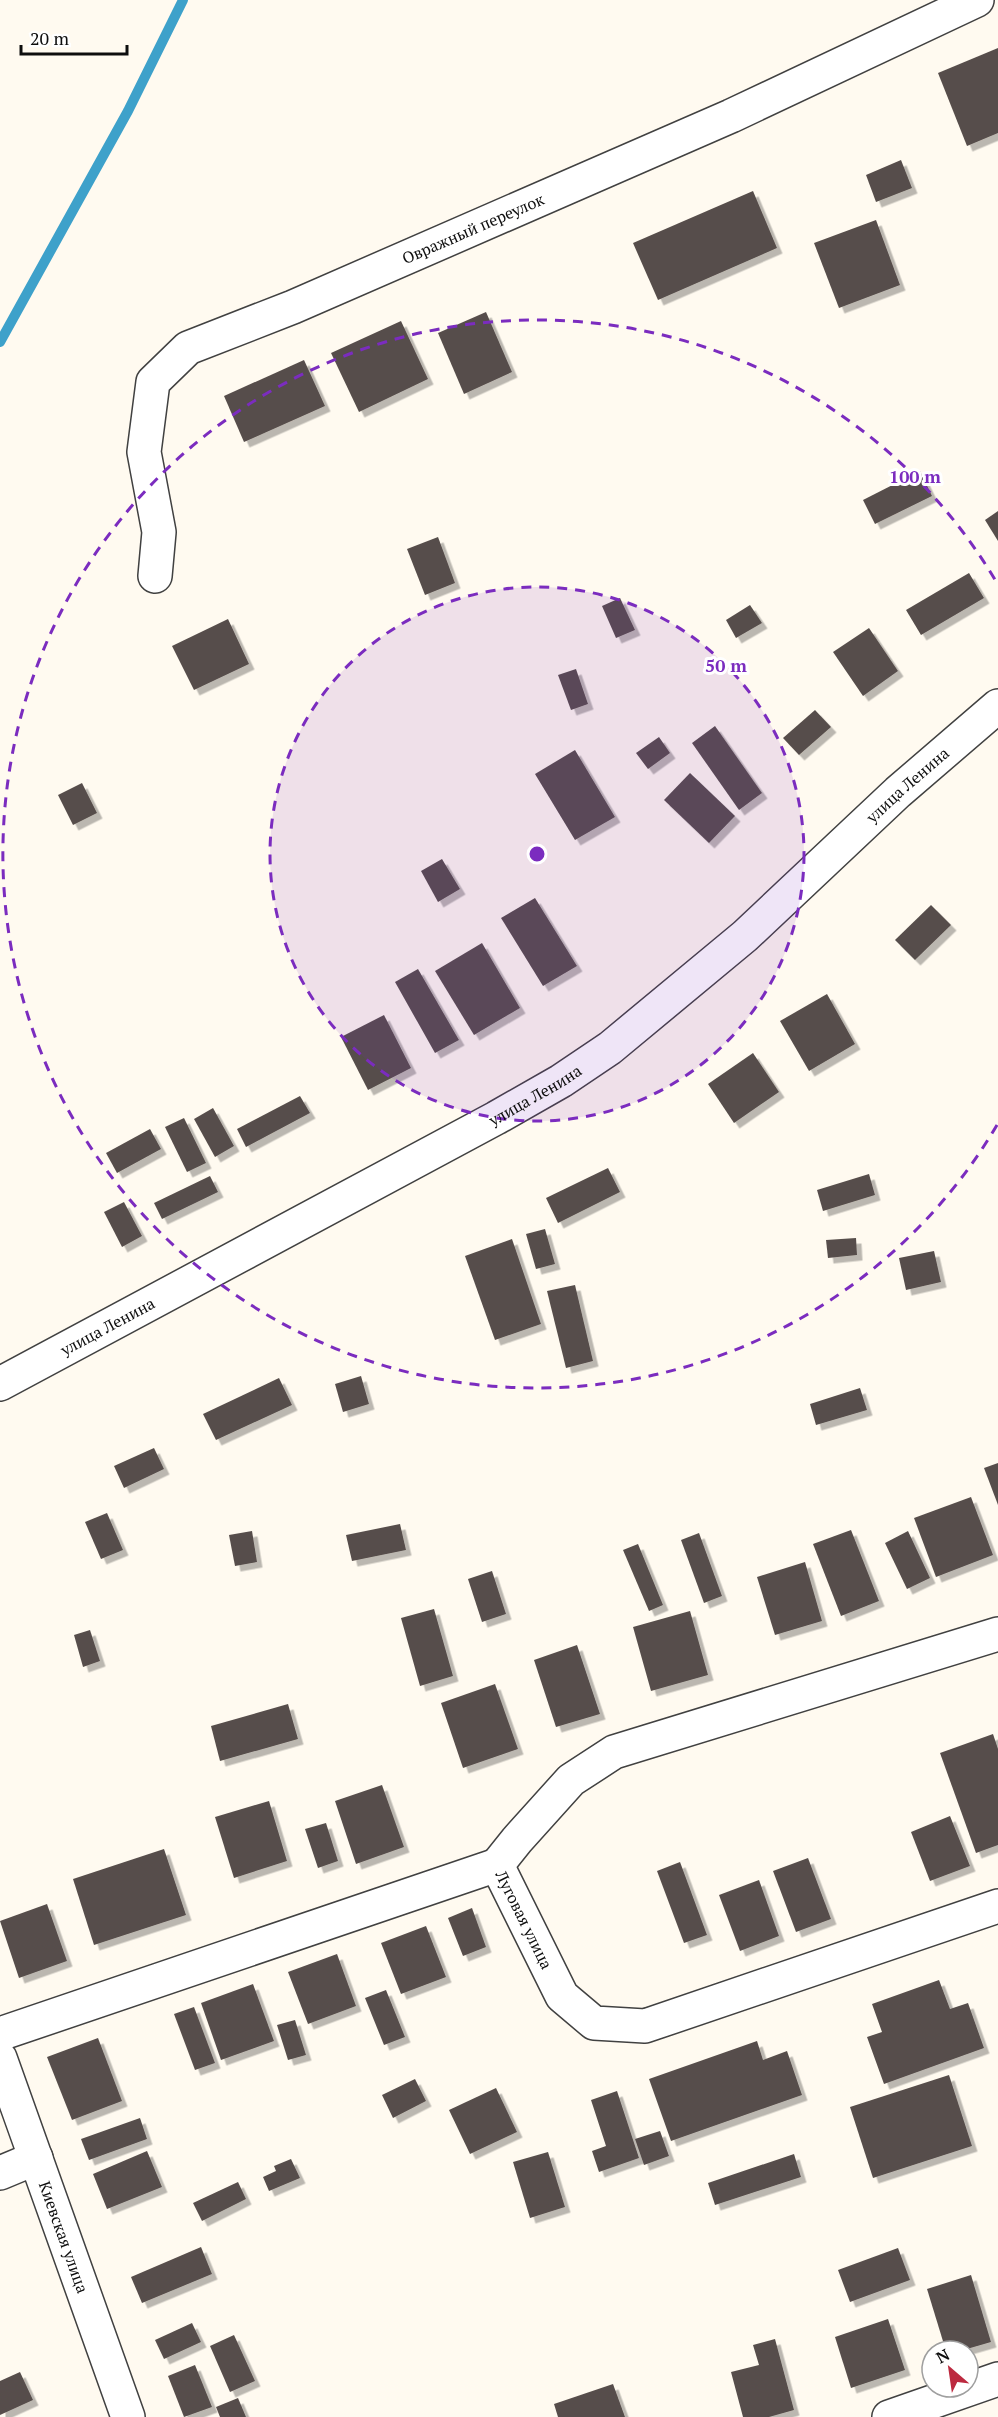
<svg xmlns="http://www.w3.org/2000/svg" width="998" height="2417" font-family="'PT Serif',serif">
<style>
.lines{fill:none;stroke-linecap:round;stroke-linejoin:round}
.stream{stroke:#3ea1ca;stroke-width:10}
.building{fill:#574e4b;filter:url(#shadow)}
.minor-casing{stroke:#414141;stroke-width:36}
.minor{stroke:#fff;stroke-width:33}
.ring{fill:none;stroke:#7b2cbf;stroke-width:3;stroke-dasharray:10 8}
.labels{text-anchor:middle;stroke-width:6;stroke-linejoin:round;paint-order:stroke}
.street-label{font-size:16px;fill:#0e0e0e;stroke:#fff}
.centre{fill:#7b2cbf;stroke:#fff;stroke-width:3}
.ring-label{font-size:18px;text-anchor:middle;font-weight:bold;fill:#7b2cbf;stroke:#fff;stroke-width:6;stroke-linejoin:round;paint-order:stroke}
</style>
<defs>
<filter id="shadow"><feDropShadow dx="5.5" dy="5.5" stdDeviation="0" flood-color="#0004"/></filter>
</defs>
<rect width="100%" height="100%" fill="#fffaf0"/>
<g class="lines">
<path class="stream" d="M0 342 128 111 183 0"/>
</g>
<g class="building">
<path d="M998 48V133L967 146 938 73Z"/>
<path d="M901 160 912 188 876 202 866 175Z"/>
<path d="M753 191 777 248 658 300 633 243Z"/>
<path d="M876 220 900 285 839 308 814 243Z"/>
<path d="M486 312 512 372 464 394 438 333Z"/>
<path d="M401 321 428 379 359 412 331 353Z"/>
<path d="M304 360 325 406 244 442 224 396Z"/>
<path d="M920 471 932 496 875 524 863 500Z"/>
<path d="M998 511V541L985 520Z"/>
<path d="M438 537 455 583 425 595 407 549Z"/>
<path d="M969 573 984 598 921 635 906 610Z"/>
<path d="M620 598 635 630 616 638 602 606Z"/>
<path d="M750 605 762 623 736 638 726 620Z"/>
<path d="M228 619 249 664 194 690 172 646Z"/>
<path d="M869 628 898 671 863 696 833 652Z"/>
<path d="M576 669 588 704 571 710 558 675Z"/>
<path d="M815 710 831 727 799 755 783 738Z"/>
<path d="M715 726 762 793 739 810 692 743Z"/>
<path d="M659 737 670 753 648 769 636 753Z"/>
<path d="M575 750 615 817 575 840 535 774Z"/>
<path d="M690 773 735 816 709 843 664 800Z"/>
<path d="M82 783 97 813 73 825 58 795Z"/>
<path d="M442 859 460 889 438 902 421 871Z"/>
<path d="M535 898 577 966 543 986 501 918Z"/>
<path d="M931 905 951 925 915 960 895 940Z"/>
<path d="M482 943 520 1008 474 1035 435 971Z"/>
<path d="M418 969 459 1040 435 1053 395 982Z"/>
<path d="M827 994 855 1044 809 1071 780 1021Z"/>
<path d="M384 1015 411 1068 368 1090 341 1037Z"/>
<path d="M753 1053 779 1092 734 1123 708 1084Z"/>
<path d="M300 1096 310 1113 246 1147 237 1129Z"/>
<path d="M213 1108 234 1146 215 1157 194 1119Z"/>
<path d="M184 1118 206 1163 187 1172 165 1127Z"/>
<path d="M150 1129 161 1149 117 1173 106 1153Z"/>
<path d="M608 1168 620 1192 558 1223 546 1198Z"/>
<path d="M869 1174 875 1195 823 1211 817 1190Z"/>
<path d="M210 1176 218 1192 162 1219 154 1203Z"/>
<path d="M124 1202 142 1236 122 1247 104 1212Z"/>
<path d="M545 1229 555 1264 536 1269 526 1234Z"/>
<path d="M856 1238 857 1255 828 1258 826 1240Z"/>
<path d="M512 1239 541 1324 495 1340 465 1256Z"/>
<path d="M934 1251 941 1282 906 1290 899 1258Z"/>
<path d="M575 1285 593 1361 566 1368 547 1291Z"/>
<path d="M361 1376 369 1404 343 1412 335 1384Z"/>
<path d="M279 1378 292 1405 216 1440 203 1414Z"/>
<path d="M860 1388 867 1410 816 1425 810 1404Z"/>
<path d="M154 1448 164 1469 124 1488 114 1466Z"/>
<path d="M998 1463V1505L984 1468Z"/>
<path d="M971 1497 993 1555 936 1577 914 1518Z"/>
<path d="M107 1513 123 1550 101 1559 85 1522Z"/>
<path d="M400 1524 406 1550 352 1561 346 1535Z"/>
<path d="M851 1530 879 1601 841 1616 813 1544Z"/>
<path d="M252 1531 257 1562 235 1566 229 1535Z"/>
<path d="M908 1531 930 1578 907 1589 885 1543Z"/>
<path d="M699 1533 722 1596 704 1603 681 1540Z"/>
<path d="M638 1544 663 1605 649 1611 623 1550Z"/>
<path d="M805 1562 822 1621 775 1635 757 1577Z"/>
<path d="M492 1571 506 1614 482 1622 468 1579Z"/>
<path d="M434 1609 453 1676 420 1686 401 1618Z"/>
<path d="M690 1611 708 1675 651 1691 633 1627Z"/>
<path d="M90 1630 100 1661 83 1667 74 1635Z"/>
<path d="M577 1645 600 1714 556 1727 534 1660Z"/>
<path d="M495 1684 518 1749 463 1768 441 1703Z"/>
<path d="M288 1704 298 1739 220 1761 211 1726Z"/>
<path d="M993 1734 998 1749V1845L976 1853 940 1753Z"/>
<path d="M382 1785 404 1847 356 1864 335 1801Z"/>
<path d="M269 1801 287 1861 234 1878 215 1817Z"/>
<path d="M950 1816 970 1866 930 1881 911 1832Z"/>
<path d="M326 1823 338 1861 318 1868 305 1829Z"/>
<path d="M164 1849 186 1915 94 1945 73 1879Z"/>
<path d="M808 1858 831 1919 796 1932 773 1871Z"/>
<path d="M680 1862 707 1935 684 1943 657 1871Z"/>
<path d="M759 1880 779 1936 740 1951 719 1895Z"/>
<path d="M47 1904 67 1961 19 1978 0 1921Z"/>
<path d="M472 1908 486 1947 463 1956 448 1918Z"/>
<path d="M426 1926 446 1977 401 1994 381 1943Z"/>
<path d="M337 1954 356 2006 308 2024 288 1972Z"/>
<path d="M939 1980 950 2009 968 2003 984 2048 884 2084 867 2037 882 2032 872 2004Z"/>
<path d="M253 1984 274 2041 221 2060 201 2003Z"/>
<path d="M386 1990 405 2037 384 2045 365 1998Z"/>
<path d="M194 2007 215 2063 195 2070 174 2014Z"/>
<path d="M295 2020 306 2055 288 2060 277 2025Z"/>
<path d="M98 2038 122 2101 72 2120 47 2057Z"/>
<path d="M757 2041 763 2060 787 2051 802 2095 671 2141 649 2079Z"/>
<path d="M949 2075 972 2146 873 2178 850 2107Z"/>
<path d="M415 2079 426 2101 393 2118 382 2095Z"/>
<path d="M496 2088 517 2132 470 2154 449 2110Z"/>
<path d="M617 2091 639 2158 599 2172 592 2151 606 2146 591 2100Z"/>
<path d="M140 2118 147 2139 89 2160 81 2139Z"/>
<path d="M660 2131 669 2156 644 2165 635 2139Z"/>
<path d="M147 2151 162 2187 107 2209 93 2174Z"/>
<path d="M548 2152 565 2207 530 2218 513 2162Z"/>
<path d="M794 2154 801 2177 715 2205 708 2183Z"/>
<path d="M291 2159 300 2178 269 2191 263 2177 276 2171 274 2166Z"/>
<path d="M238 2182 246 2199 202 2221 193 2203Z"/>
<path d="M201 2247 212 2274 142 2303 131 2277Z"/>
<path d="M898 2248 910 2280 850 2302 838 2270Z"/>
<path d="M971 2275 991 2342 960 2351H946L927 2289Z"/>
<path d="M888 2319 905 2370 851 2388 835 2337Z"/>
<path d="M192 2323 201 2342 164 2359 155 2340Z"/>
<path d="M234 2335 255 2381 230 2392 210 2346Z"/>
<path d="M775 2339 794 2410 769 2417H743L731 2372 759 2365 753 2345Z"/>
<path d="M195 2365 212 2407 184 2417 168 2376Z"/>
<path d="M20 2372 33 2400 0 2415V2381Z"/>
<path d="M613 2384 625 2417H558L554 2404Z"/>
<path d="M238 2398 246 2417H220L216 2407Z"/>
</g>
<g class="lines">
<defs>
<g id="minor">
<path id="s1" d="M155 576 159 532 144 452 153 382 188 348 293 307 731 116 977 0"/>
<path id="s2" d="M0 1384 496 1118 561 1081 610 1048 745 936 898 792 998 706"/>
<path d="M497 1865 517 1840 571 1780 614 1752 998 1634"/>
<path id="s3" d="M0 2034 497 1865 562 1996 594 2023 645 2026 998 1906"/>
<path id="s4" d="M0 2058 128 2417"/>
<path d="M0 2173 36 2158"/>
<path d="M889 2417 998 2379"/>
</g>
</defs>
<use href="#minor" class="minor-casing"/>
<use href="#minor" class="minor"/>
</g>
<circle cx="537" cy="854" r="267" fill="#7b2cbf" fill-opacity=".12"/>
<g class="ring">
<circle cx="537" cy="854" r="267"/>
<path d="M997 1125A534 534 0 1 1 997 583"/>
</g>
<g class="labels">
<g class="street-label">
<text dy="6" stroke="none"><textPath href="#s1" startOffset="554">Овражный переулок</textPath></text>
<text dy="6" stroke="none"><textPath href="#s2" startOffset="1094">улица Ленина</textPath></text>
<text dy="6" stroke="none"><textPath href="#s2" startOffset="608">улица Ленина</textPath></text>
<text dy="6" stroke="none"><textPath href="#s2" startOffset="122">улица Ленина</textPath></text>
<text dy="6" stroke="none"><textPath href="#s3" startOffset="586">Луговая улица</textPath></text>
<text dy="6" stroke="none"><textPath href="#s4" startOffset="190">Киевская улица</textPath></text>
</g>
</g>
<circle cx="537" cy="854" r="9" class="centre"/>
<g class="ring-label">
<text x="915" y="483">100 m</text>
<text x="726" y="672">50 m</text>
</g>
<g transform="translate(950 2369) rotate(331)"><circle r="28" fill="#ffffff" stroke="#9f9f9f" stroke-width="1.5"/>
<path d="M0-4.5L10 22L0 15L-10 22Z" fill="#bc293f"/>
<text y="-9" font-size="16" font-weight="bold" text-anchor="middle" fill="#0e0e0e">N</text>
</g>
<path d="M21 45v9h106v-9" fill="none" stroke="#0e0e0e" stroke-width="3"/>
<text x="30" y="45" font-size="18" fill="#0e0e0e" stroke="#ffffff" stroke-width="4.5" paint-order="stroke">20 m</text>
</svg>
